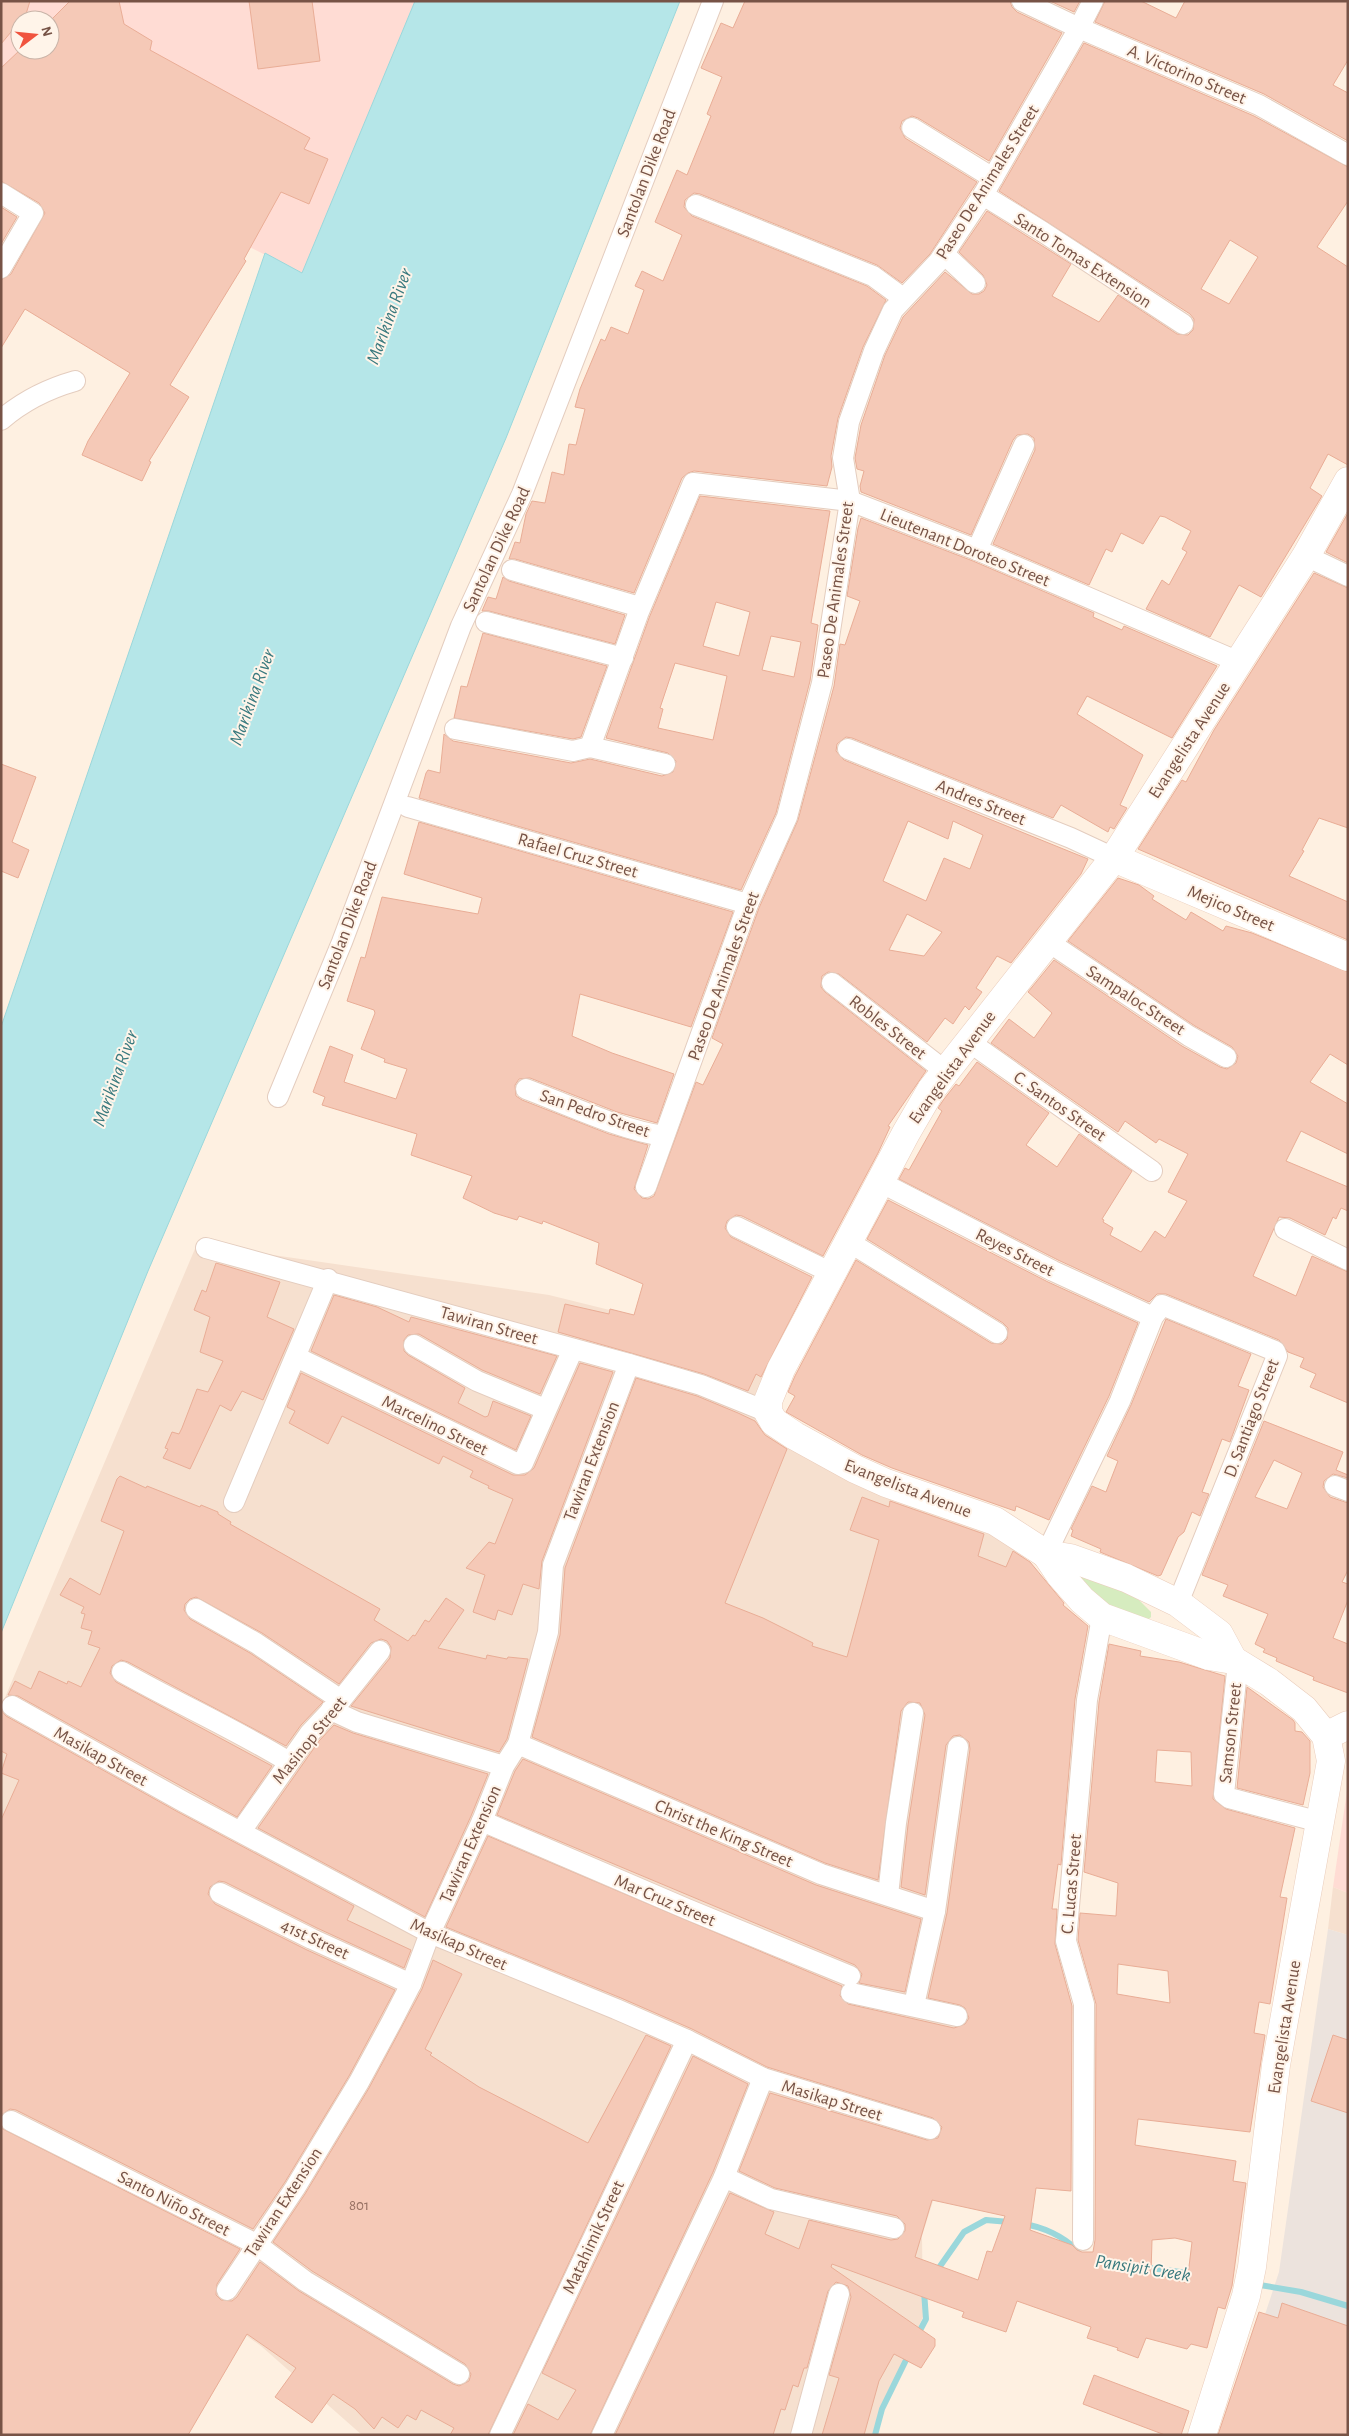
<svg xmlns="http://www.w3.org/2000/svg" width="1349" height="2436" font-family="'Alegreya Sans',sans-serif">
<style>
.residential{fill:#f6e0cf}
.commercial{fill:#ffdcd4;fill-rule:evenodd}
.industrial{fill:#ece3dd}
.green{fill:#d6ecbf}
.water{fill:#b5e6e8;stroke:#9ad7db}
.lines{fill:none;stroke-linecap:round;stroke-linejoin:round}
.stream{stroke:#9ad7db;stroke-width:6}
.building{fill:#f5c9b7;stroke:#e9ad96;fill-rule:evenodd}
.street-casing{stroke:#e4cdbf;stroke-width:22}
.secondary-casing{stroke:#eacdbc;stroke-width:29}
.street{stroke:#fff;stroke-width:20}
.secondary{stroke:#fff;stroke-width:28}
.labels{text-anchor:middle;stroke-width:4;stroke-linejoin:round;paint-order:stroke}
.number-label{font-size:15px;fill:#967062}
.street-label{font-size:18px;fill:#775346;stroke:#fff4e9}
.water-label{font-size:19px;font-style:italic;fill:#39797e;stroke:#fff4e9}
</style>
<rect width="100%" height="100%" fill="#fef0e1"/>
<g class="residential">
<path d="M197 1244 549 1295 642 1318 781 1366 766 1412 995 1524 1026 1559 990 2020 922 2236 923 2317 880 2411 872 2435H362L261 2346 210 2310 1 2183V1707Z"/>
<path d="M1333 1887 1348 1893V1935L1328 1929Z"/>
</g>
<g class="commercial">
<path d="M1 1H415L302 273 109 178 1 106ZM20 20H50V50H20Z"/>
<path d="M1348 1784V1893L1333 1887Z"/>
</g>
<path class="industrial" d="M1328 1929 1348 1935V2435H1225L1279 2272Z"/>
<path class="green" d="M1089 1570 1139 1600 1151 1612V1617L1146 1622 1130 1618 1088 1593 1075 1575Z"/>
<path class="water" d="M415 1H680L506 438 148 1271 1 1633V1027L265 253 302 273Z"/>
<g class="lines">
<g class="stream">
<path d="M1024 2224C1043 2227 1063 2236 1077 2250"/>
<path d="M1143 2267 1195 2274"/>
<path d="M936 2272 964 2232 986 2220 1009 2222"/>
<path d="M1254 2284 1301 2292 1348 2306"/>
<path d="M917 2336 926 2319 924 2291"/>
<path d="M875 2435 882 2409 909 2354"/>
</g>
</g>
<g class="building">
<path d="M1 1H30L26 14 1 44Z"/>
<path d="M70 1H119L124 24 152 41 150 50 310 138 304 149 328 159 309 204 281 192 244 259 246 261 170 385 189 397 149 461 151 462 142 481 82 455 88 441 130 373 25 309 1 348V280L11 274 45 213 39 203 1 181V68L20 50H50V21Z"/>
<path d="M249 1H312L320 61 258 69Z"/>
<path d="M745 1H1010L1012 7 1017 12 1062 33 989 161 918 118 912 116 902 121 900 128 905 138 977 182 930 254 902 283 877 265 700 194 694 193 685 200 684 207 692 216 867 286 886 300 863 347 838 418 831 456 832 467 827 486 694 471 688 473 682 478 634 593 515 559H509L515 542 520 543 526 514 532 501 545 503 552 472 564 475 569 444 576 445 585 409 575 407 580 389 601 339 605 341 611 327 628 334 644 290 635 286 642 271 663 281 682 235 655 222 677 170 687 175 711 116 707 114 722 77 701 68 721 23 733 28Z"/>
<path d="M1050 1H1080L1074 12Z"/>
<path d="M1105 1H1141L1176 18 1185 1H1348V60L1333 85 1348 93V141L1264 94 1095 22Z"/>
<path d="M1084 43 1254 116 1348 167V201L1317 247 1348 267V465L1328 454 1310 488 1322 496 1261 597 1239 585 1210 637 1146 609 1162 580 1169 585 1187 552 1182 549 1191 531 1165 517 1160 516 1143 544 1121 533 1112 552 1106 549 1089 585 993 544 1035 450 1034 438 1028 434 1017 435 1013 440 971 535 861 492 860 486 864 471 857 469 855 458 861 425 885 355 903 317 945 272 972 294H979L984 291 987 285 983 275 959 252 987 211 1071 264 1052 296 1099 322 1118 295 1177 334 1188 335 1193 330 1194 319 1190 314 999 191ZM1230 240 1258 257 1229 304 1201 289Z"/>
<path d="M1 207 17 217 1 244Z"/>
<path d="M700 496 830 511 811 623 818 625 810 681 776 813 741 890 419 798 426 773 428 770 440 773 444 734 453 741 571 763 590 759 662 776 673 772 676 761 668 753 606 738 649 618ZM716 602 750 612 739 656 703 646ZM771 636 801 642 794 677 762 670ZM675 663 727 676 713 740 658 728 663 709 660 708Z"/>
<path d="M1348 513V563L1326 552Z"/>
<path d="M861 518 973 561 1094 613 1093 617 1122 630 1124 626 1217 666 1172 738 1087 696 1077 714 1143 755 1120 805 1127 808 1114 829 1110 827 1108 832 1061 805 1053 818 852 738 846 737 837 744 836 751 844 760 1088 859 1081 874 1011 963 997 956 976 988 982 992 969 1010 965 1006 953 1024 945 1018 927 1042 839 974 828 972 822 976 821 987 825 992 926 1071 888 1126 890 1127 878 1153 823 1256 742 1216 736 1215 727 1221 725 1228 731 1237 812 1277 761 1377 756 1374 748 1391 704 1374 558 1332 565 1304 609 1314 610 1309 634 1315 643 1284 596 1264 599 1243 543 1221 542 1224 519 1216 517 1220 494 1213 463 1198 472 1176 411 1155 417 1134 322 1105 325 1097 313 1092 330 1046 353 1055 344 1082 396 1099 407 1069 384 1062 385 1059 361 1049 375 1013 374 1010 347 1001 361 957 365 958 382 897 478 914 482 898 404 874 419 822 733 912 691 1027 580 994 572 1036 612 1053 674 1074 657 1123 617 1112 530 1078 519 1079 515 1085 516 1096 522 1100 609 1134 648 1145 634 1189 642 1198 648 1199 654 1196 696 1082 703 1085 723 1044 712 1038 759 908 798 820 834 686 840 644 845 645 860 601 847 596 858 528ZM908 821 948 839 953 821 983 835 970 869 944 858 926 901 883 881ZM907 914 942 932 924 956 889 950Z"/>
<path d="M1314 573 1348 588V828L1319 818 1302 850 1304 851 1289 876 1348 902V940L1138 849 1182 780 1186 782 1214 730Z"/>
<path d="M503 577 509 581 625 615 615 644 489 611H482L488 597 496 599Z"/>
<path d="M483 633 607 666 581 737 573 739 454 718 461 686 467 687Z"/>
<path d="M1 764 36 777 12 842 29 850 18 878 1 871Z"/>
<path d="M1118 878 1139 885 1154 896 1152 899 1186 920 1191 912 1223 931 1226 926 1252 933 1348 972V1065L1330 1054 1310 1082 1348 1104V1154L1301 1131 1286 1161 1348 1187V1211L1341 1208 1336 1219 1333 1217 1325 1235 1290 1218 1279 1217 1253 1276 1296 1296 1312 1256 1348 1272V1403L1310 1387 1316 1374 1300 1367 1304 1358 1288 1352 1279 1340 1166 1294H1157L1149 1302 1058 1260 899 1179 905 1168 909 1170 942 1111 938 1108 944 1099 956 1084 959 1086 977 1062 1049 1113 1026 1145 1057 1167 1079 1134 1132 1171 1102 1219 1104 1220 1103 1222 1113 1228 1110 1235 1141 1252 1155 1231 1165 1238 1187 1201 1168 1192 1188 1154 1159 1139 1156 1143 1125 1121 1118 1132 991 1043 1009 1019 1034 1038 1052 1013 1028 992 1054 960 1182 1046 1220 1067 1227 1069 1236 1063 1238 1056 1232 1047 1195 1026 1068 941Z"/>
<path d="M888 1200 1048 1282 1138 1323 1109 1396 1049 1520 1016 1506 1015 1511 892 1468 862 1455 786 1412 795 1396 788 1392 795 1376 856 1260 991 1343 1002 1344 1007 1339 1008 1328 1003 1323 867 1239Z"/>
<path d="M216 1263 280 1282 267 1317 294 1329 263 1400 242 1391 231 1411 220 1405 190 1469 163 1458 168 1449 165 1448 172 1432 179 1434 182 1428 197 1389 208 1392 223 1361 200 1352 210 1317 194 1310 202 1290 206 1292Z"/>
<path d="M334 1295 377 1307 409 1322 411 1317 557 1356 540 1394 482 1370 419 1334 408 1335 404 1340V1351L408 1355 465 1388 458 1403 485 1417 488 1416 493 1401 531 1416 516 1450 311 1351Z"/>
<path d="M1166 1319 1251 1354 1238 1386 1249 1390 1230 1442 1222 1439 1202 1492 1209 1494 1200 1516 1192 1512 1184 1532 1178 1537 1161 1575 1158 1576 1100 1552 1101 1549 1071 1536 1073 1530 1071 1529 1092 1486 1106 1492 1118 1461 1107 1456 1131 1405Z"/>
<path d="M580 1363 613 1372 542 1561 539 1589 523 1584 512 1615 498 1610 495 1620 473 1612 485 1575 466 1568 489 1542 495 1544 513 1499 488 1488 489 1486 470 1477 473 1471 443 1456 439 1464 342 1416 328 1444 289 1423 295 1411 287 1407 301 1373 513 1475H525L534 1468Z"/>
<path d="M636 1378 697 1396 738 1413 755 1421 765 1435 787 1449 725 1603 763 1618 813 1643 812 1646 847 1657 879 1540 850 1530 862 1497 889 1507 890 1501 984 1534 978 1556 1006 1567 1013 1551 1030 1562 1064 1603 1063 1605 1088 1626 1075 1699 1061 1865 1058 1864 1052 1909H1057L1055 1944 1072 2006 1071 2191 1036 2188 1030 2230 1072 2245 1077 2250 1082 2252H1093L1095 2240 1096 2004 1078 1940 1080 1913 1116 1916 1118 1883 1084 1872 1099 1702 1109 1644 1141 1651 1140 1656 1179 1662 1225 1676 1213 1799 1226 1809 1295 1828 1280 1897 1287 1898 1270 2004 1259 2002 1254 2033 1265 2035 1250 2132 1138 2119 1135 2145 1236 2161 1233 2181 1246 2183 1232 2286 1225 2309 1218 2307 1207 2348 1191 2344 1187 2349 1146 2338 1138 2358 1117 2350 1118 2348 1087 2338 1091 2327 1017 2301 1006 2332 962 2317 964 2312 832 2264 831 2267 935 2339V2346L921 2368 894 2354 879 2381 864 2435H822L839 2378 829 2375 851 2297 848 2286 836 2282 828 2291 807 2368H804L798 2387 793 2385 785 2410 781 2409 773 2435H615L730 2193 774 2212 765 2234 799 2249 809 2220 891 2240 898 2239 905 2231V2224L897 2216 775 2188 739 2171 770 2093 927 2140 938 2138 942 2127 933 2118 767 2067 692 2029 621 1998 446 1927 488 1836 842 1986 840 1996 848 2004 954 2028 965 2024 969 2018 965 2008 960 2005 928 1998 947 1913 970 1749 969 1742 960 1735 953 1736 946 1745 925 1895 901 1887 908 1825 925 1715 920 1703 908 1702 901 1711 878 1880 825 1863 532 1737 560 1635 565 1568ZM1157 1750 1191 1752 1192 1786 1155 1782ZM1118 1964 1168 1971 1170 2003 1117 1994ZM932 2200 1005 2216 992 2252 987 2251 978 2280 915 2257ZM1175 2238 1192 2242 1187 2283 1151 2273 1152 2240Z"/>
<path d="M1264 1421 1343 1452 1336 1470 1348 1475V1478L1333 1474 1324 1481 1323 1487 1330 1497 1348 1503V1570L1342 1582 1348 1584V1600L1333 1638 1348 1644V1693L1313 1680 1314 1677 1276 1661 1277 1658 1263 1652 1265 1649 1255 1644 1268 1614 1223 1596 1228 1585 1202 1575ZM1274 1460 1302 1473 1287 1509 1255 1497Z"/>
<path d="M120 1476 146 1488 147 1486 200 1507 201 1505 218 1512V1514L231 1522 230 1524 380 1609 374 1620 408 1641 413 1635 415 1636 425 1620 429 1622 446 1598 464 1610 438 1648 486 1659 487 1655 507 1659 508 1657 528 1659 507 1739 499 1752 351 1706 390 1658 391 1647 387 1641 381 1639 371 1643 339 1684 262 1633 196 1597 190 1599 185 1604 184 1610 190 1619 250 1653 323 1702 301 1725 286 1746 128 1662 121 1660 112 1666 110 1673 116 1682 272 1766 237 1817 18 1696 8 1695 15 1681 31 1689 39 1671 67 1684 68 1681 81 1687 100 1648 88 1644 92 1631 81 1628 85 1614 81 1613 84 1607 60 1595 70 1578 100 1595 124 1531 101 1521 117 1479Z"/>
<path d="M1247 1687 1293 1720 1295 1723V1731L1302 1732 1310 1741V1773L1303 1805 1237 1788Z"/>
<path d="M1 1710 6 1716 178 1812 354 1906 347 1920 411 1950 404 1968 317 1928 225 1882 219 1881 210 1887 208 1894 215 1904 307 1950 395 1990 349 2076 285 2182 253 2229 16 2110 10 2109 1 2115V1820L19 1780 1 1773 7 1754 1 1751Z"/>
<path d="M334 1725 353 1733 488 1774 471 1816 425 1917 258 1828 319 1741Z"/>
<path d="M523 1759 816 1885 921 1919 905 1992 859 1983 862 1974 855 1965 497 1815 515 1771Z"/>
<path d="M433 1960 462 1974 425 2049 432 2053 430 2055 479 2087 588 2143 646 2035 671 2046 488 2435H450L454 2428 421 2410 416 2420 407 2415 398 2428 382 2417 374 2429 355 2409 333 2394 312 2423 275 2397 296 2368 247 2334 188 2435H1V2128L240 2249 217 2284 216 2295 221 2300 232 2301 237 2297 260 2262 299 2291 453 2384 459 2386 469 2381 471 2374 465 2364 312 2271 273 2242 305 2194 369 2088 422 1989Z"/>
<path d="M1333 2035 1348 2040V2113L1311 2101Z"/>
<path d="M693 2056 748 2084 713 2172 590 2435H513L528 2404 558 2420 576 2390 542 2373Z"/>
<path d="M1282 2303 1348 2326V2435H1218L1259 2312 1278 2318Z"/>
<path d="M1094 2375 1189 2411 1181 2435H1165L1083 2404Z"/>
</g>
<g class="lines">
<defs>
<g id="street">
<path d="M1022 1 1079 28 1259 105 1348 155"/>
<path d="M912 128 993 178"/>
<path d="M1 193 33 213 1 268"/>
<path d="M983 195 1043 232 1183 324"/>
<path d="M696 205 873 276 903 298"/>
<path d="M944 254 975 283"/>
<path d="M1 420C23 401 47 389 75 381"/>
<path d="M977 550 1024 445"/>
<path d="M1306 556 1348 576"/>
<path d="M512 570 640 607"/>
<path d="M486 622 623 658"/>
<path d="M455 729 573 751 590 747 665 764"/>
<path d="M590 747 638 614 693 483 850 501 977 550 1239 662"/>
<path d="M848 749 1071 838 1114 858"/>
<path d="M408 807 748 904"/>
<path d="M1047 941 1189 1036 1226 1057"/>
<path d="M832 983 945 1071"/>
<path d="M968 1041 1152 1171"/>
<path d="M526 1089C566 1104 623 1131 664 1136"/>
<path d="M278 1097 342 942 461 626 522 494 713 1"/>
<path d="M880 1182 1053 1271 1153 1317"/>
<path d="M646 1187 748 904 787 817 822 683 850 501 843 458 849 422 874 351 893 310 939 261 983 195 1079 28 1093 1"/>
<path d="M737 1227 832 1273"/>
<path d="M1285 1229 1348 1260"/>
<path d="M849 1242 997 1333"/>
<path d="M206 1248 629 1364 701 1385 768 1412"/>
<path d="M414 1345 477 1381 545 1409"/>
<path d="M296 1357 518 1464 523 1463 573 1349"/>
<path d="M1335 1486 1348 1491"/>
<path d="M234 1502 328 1279"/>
<path d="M1046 1554 1120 1401 1153 1317 1162 1305 1275 1351 1277 1356 1178 1603"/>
<path d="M196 1609 256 1643 341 1700"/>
<path d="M1238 1662 1224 1794 1229 1798 1320 1822"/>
<path d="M122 1672C177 1703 235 1729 289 1762"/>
<path d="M12 1706 184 1802 430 1933 616 2009 687 2040 763 2078 930 2129"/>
<path d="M331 1710 357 1722 504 1766"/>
<path d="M518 1744 821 1874 935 1911"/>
<path d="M482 1821 687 1909 850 1976"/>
<path d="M241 1831 310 1733 341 1700 380 1651"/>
<path d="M220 1893 312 1939 411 1984"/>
<path d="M888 1895 896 1823 913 1713"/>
<path d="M851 1993 957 2016"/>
<path d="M914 2005 935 1911 958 1747"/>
<path d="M11 2121 256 2244 305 2281 459 2374"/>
<path d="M724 2177 771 2199 894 2228"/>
<path d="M1083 2240 1084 2004 1066 1941 1087 1700 1102 1617"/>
<path d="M227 2290 295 2188 359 2082 392 2021 411 1984 430 1933 482 1821 504 1766 518 1744 548 1632 553 1565 629 1364"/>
<path d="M500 2435 687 2040"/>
<path d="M602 2435 724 2177 763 2078"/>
<path d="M801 2435 839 2294"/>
</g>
<g id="secondary">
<path d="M1114 858 1348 957"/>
<path d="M1046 1554 1060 1575 1082 1600 1102 1617 1209 1656 1233 1660 1269 1682 1304 1709 1326 1736 1331 1761 1276 2065 1252 2267 1246 2296 1202 2435"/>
<path d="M1233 1660 1219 1634 1178 1603 1126 1578 1070 1558 1046 1554 995 1521 886 1483 855 1469 795 1436 774 1422 768 1412V1401L781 1369 906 1133 931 1090 1114 858 1306 556 1348 481"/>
<path d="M1326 1736 1348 1725"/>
</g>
</defs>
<use href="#street" class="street-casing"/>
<use href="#secondary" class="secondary-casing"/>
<use href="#street" class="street"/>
<use href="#secondary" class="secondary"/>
</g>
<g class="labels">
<g class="number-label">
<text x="359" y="2210">801</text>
</g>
<g class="street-label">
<text transform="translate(1187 74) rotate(23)" y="6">A. Victorino Street</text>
<text transform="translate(646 173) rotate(-69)" y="6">Santolan Dike Road</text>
<text transform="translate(987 182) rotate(-58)" y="6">Paseo De Animales Street</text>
<text transform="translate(1083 260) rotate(33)" y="6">Santo Tomas Extension</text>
<text transform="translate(965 547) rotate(22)" y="6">Lieutenant Doroteo Street</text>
<text transform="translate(496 549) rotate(-65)" y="6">Santolan Dike Road</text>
<text transform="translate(835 590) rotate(-82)" y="6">Paseo De Animales Street</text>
<text transform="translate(1189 740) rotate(-57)" y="6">Evangelista Avenue</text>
<text transform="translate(981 802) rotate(22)" y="6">Andres Street</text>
<text transform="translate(578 855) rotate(16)" y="6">Rafael Cruz Street</text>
<text transform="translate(1231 908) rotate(23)" y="6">Mejico Street</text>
<text transform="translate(347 925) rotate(-69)" y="6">Santolan Dike Road</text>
<text transform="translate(723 976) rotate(-70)" y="6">Paseo De Animales Street</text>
<text transform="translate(1136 1000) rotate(33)" y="6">Sampaloc Street</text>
<text transform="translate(888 1027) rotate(38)" y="6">Robles Street</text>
<text transform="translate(952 1067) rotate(-54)" y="6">Evangelista Avenue</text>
<text transform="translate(1060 1106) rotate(35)" y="6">C. Santos Street</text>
<text transform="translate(595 1113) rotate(19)" y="6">San Pedro Street</text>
<text transform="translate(1015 1252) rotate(27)" y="6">Reyes Street</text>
<text transform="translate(489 1325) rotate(16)" y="6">Tawiran Street</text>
<text transform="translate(1251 1418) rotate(-69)" y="6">D. Santiago Street</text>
<text transform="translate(435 1425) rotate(26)" y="6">Marcelino Street</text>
<text transform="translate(591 1461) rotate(-69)" y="6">Tawiran Extension</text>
<text transform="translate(908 1488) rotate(21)" y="6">Evangelista Avenue</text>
<text transform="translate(1230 1733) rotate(-84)" y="6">Samson Street</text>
<text transform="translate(309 1740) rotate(-51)" y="6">Masinop Street</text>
<text transform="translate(101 1756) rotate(29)" y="6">Masikap Street</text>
<text transform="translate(724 1833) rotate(23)" y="6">Christ the King Street</text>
<text transform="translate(470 1844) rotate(-66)" y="6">Tawiran Extension</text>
<text transform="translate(1071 1884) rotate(-85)" y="6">C. Lucas Street</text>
<text transform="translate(665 1900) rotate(23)" y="6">Mar Cruz Street</text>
<text transform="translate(315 1939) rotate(25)" y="6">41st Street</text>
<text transform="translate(459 1944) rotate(24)" y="6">Masikap Street</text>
<text transform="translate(1284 2027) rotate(-81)" y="6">Evangelista Avenue</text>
<text transform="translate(832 2100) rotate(17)" y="6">Masikap Street</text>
<text transform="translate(283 2202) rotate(-57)" y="6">Tawiran Extension</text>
<text transform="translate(174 2203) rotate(27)" y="6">Santo Niño Street</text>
<text transform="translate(593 2237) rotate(-65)" y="6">Matahimik Street</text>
</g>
<g class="water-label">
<text transform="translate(388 316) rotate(-70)" y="7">Marikina River</text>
<text transform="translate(251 697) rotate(-70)" y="7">Marikina River</text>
<text transform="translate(114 1078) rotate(-70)" y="7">Marikina River</text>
<text transform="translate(1143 2267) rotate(9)" y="7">Pansipit Creek</text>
</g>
</g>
<rect width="1349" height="2436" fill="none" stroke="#775346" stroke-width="5"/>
<g transform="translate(35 35) rotate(74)"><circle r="24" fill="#fff4e9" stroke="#c9b4a8"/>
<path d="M0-4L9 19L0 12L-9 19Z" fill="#f0533e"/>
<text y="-8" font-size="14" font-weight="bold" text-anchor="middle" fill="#775346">N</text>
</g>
</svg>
